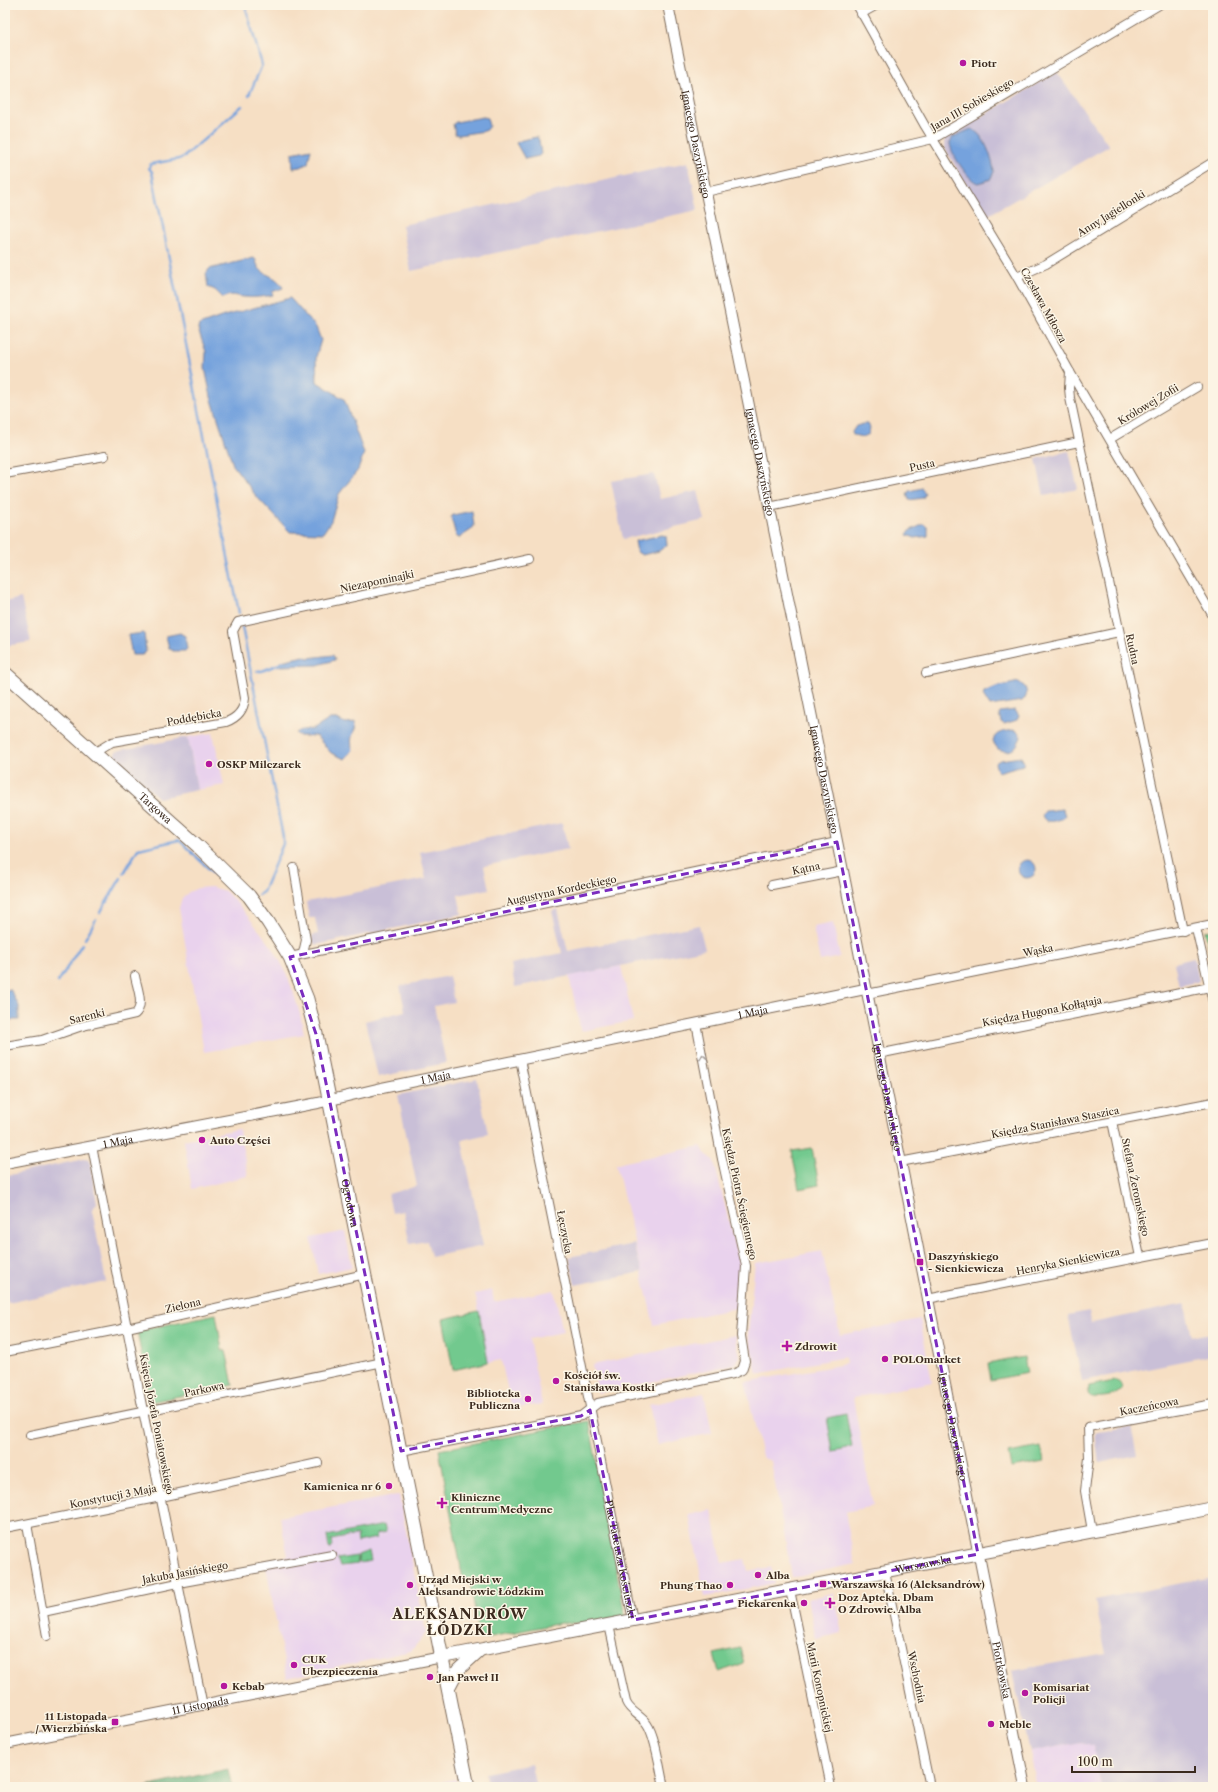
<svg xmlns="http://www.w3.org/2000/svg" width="1218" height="1792" font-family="'Libre Caslon Text',serif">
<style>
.built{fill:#e9d2ed}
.industrial{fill:#c9bfd7}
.green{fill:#72c98e;stroke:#567a56}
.forest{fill:#5dad79;stroke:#4c6c4c}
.water{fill:#74a2dd;stroke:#58667e}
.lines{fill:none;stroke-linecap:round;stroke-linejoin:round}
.stream{stroke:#74a2dd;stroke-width:2.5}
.minor-casing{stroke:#7c6958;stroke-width:10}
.tertiary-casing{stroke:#7c6958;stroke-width:12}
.secondary-casing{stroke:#7c6958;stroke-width:14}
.primary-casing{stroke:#7c6958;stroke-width:15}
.minor{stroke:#fff;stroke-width:8}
.tertiary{stroke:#fff;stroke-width:10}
.secondary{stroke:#fff;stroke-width:12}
.primary{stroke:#fff;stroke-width:13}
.oneway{stroke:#a79f9a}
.marked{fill:none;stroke:#7b2cbf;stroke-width:3;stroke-dasharray:8 5;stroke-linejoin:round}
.poi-dot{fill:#b5179e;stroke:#fcf5e5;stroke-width:1.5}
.labels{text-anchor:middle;stroke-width:3;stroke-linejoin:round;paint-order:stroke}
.poi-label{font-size:10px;font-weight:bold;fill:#3b2a1e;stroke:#fcf5e5;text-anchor:start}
.street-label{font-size:10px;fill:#3b2a1e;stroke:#fcf5e5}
.district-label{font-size:14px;font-weight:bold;letter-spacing:1px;fill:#3b2a1e;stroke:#fcf5e5}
</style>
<rect width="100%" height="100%" fill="#fcf5e5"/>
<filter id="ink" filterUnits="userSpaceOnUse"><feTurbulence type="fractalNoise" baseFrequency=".025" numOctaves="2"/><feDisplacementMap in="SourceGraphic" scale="8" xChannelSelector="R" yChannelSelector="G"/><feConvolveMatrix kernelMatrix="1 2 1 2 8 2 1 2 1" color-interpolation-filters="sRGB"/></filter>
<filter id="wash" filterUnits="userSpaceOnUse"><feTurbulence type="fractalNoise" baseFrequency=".012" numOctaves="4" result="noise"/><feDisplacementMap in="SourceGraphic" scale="16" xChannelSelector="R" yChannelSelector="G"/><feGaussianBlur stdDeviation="0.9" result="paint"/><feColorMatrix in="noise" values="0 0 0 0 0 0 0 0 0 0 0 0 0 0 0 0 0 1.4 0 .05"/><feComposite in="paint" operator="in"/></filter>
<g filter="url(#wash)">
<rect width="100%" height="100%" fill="#f6dfc4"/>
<g class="built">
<path d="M213 733 224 785 197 790 188 737Z"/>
<path d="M211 887 225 891 238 904 273 948 285 970 293 991 300 1014 304 1034 204 1052 179 908 182 898 189 892 198 888Z"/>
<path d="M833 923 840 957 820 961 813 927Z"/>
<path d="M621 966 633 1021 581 1031 569 976Z"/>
<path d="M239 1129 248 1176 192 1189 184 1140Z"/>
<path d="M701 1146 705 1153 714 1161 740 1267 737 1308 654 1325 616 1164Z"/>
<path d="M345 1231 352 1267 318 1274 311 1238Z"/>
<path d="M822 1251 840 1335 920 1319 932 1382 853 1398 873 1506 845 1512 855 1564 792 1577 771 1461 763 1458 762 1456 745 1382 846 1364 845 1357 757 1374 748 1334 755 1263Z"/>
<path d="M492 1290 494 1302 554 1290 563 1332 529 1339 542 1404 512 1409 501 1360 453 1370 443 1319 479 1311 475 1294Z"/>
<path d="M735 1335 740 1356 736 1364 598 1393 592 1365Z"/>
<path d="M704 1393 712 1433 658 1445 649 1405Z"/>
<path d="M399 1495 426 1633 411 1651 287 1678 265 1561 288 1556 280 1517Z"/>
<path d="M712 1510 722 1563 745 1559 748 1571 771 1567 775 1583 705 1597 689 1515Z"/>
<path d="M833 1593 842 1633 816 1639 808 1599Z"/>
<path d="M1081 1742 1093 1746 1101 1787H1037L1030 1752Z"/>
<path d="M456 1779 457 1787H414Z"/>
</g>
<g class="industrial">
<path d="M1057 72 1109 146 985 217 944 147 945 138Z"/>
<path d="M688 162 698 210 411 271 402 225Z"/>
<path d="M1069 451 1078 489 1044 496 1036 459Z"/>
<path d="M654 474 660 499 698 491 705 520 623 539 611 481Z"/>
<path d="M21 598 31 642 5 646V602Z"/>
<path d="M188 737 197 790 159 798 114 757 116 751Z"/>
<path d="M562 823 568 849 484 866 489 889 458 895 462 914 316 945 313 942 312 935 318 934 315 918H309L306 902 426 879 420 852Z"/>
<path d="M558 909 568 951 699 925 705 949 515 987 511 964 562 953 552 911Z"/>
<path d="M1194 958 1199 980 1197 982 1179 986 1174 963Z"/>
<path d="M449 976 454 1002 434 1006 446 1063 378 1077 365 1021 405 1011 400 986Z"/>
<path d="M477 1079 488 1134 462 1140 483 1246 431 1257 427 1241 410 1244 403 1211 392 1213 388 1194 417 1186 398 1095Z"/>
<path d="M89 1158 97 1203 92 1210 106 1282 8 1303 5 1293V1176Z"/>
<path d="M634 1244 642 1272 575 1285 569 1257Z"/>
<path d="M1185 1304 1192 1337 1210 1333 1213 1355 1082 1381 1068 1315 1089 1311 1091 1323Z"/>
<path d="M1131 1426 1137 1455 1099 1463 1095 1433Z"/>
<path d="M1213 1577V1787H1101L1093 1746 1081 1742 1030 1752 1012 1671 1106 1654 1095 1600Z"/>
<path d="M531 1764 536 1787H495L494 1781 486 1782 485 1773Z"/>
</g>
<g class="green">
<path d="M1213 930V966L1205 931Z"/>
<path d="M812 1148 819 1185 799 1189 792 1151Z"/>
<path d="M479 1311 488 1362 453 1370 443 1319Z"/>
<path d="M216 1314 222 1350H226L233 1385 150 1402 137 1331Z"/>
<path d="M1024 1357 1027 1373 991 1380 988 1364Z"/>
<path d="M1114 1381C1120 1381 1121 1384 1122 1389 1116 1397 1100 1398 1091 1397L1088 1394 1089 1386Z"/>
<path d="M846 1414 852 1447 833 1451 827 1418Z"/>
<path d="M589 1421 625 1616 595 1623H561L480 1639 469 1578 463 1579 439 1450Z"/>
<path d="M1041 1447 1044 1462 1011 1468 1008 1453Z"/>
<path d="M384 1525 386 1532 376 1534V1538L358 1542 357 1535 331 1540 332 1547 330 1549 329 1548 327 1536Z"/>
<path d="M369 1551 371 1561 359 1563 358 1555Z"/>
<path d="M357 1556 358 1564 340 1566 337 1559Z"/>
<path d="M740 1648 744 1663 719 1672 714 1654Z"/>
</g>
<path class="forest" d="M228 1769 232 1787H145Z"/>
<g class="water">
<path d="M483 117 487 118 489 126 485 131 458 135 455 134 453 124 456 122Z"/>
<path d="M971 129C984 133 992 158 994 171L991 179 978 183C970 182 949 152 950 142 951 141 952 138 953 137Z"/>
<path d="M537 137 539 140 541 154 539 156 525 159 516 143 522 140Z"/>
<path d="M311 149 308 163 301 167 293 168 292 153Z"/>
<path d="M254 258 256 260C259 278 276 272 283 288L272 292 273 295C263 297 254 298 244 297 235 296 232 293 223 298L215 290 208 287 206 274 209 269Z"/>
<path d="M290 298 316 327 321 340 316 357 317 382 344 399 364 453 358 470 339 494 331 521 323 533 290 532 256 496 233 465 211 397 205 368 206 352 198 329 199 325 224 316Z"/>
<path d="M863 424H868L870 428 869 434 863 437 853 435 852 432 856 426Z"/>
<path d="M922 488 925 494 923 498 909 500 907 494 909 491Z"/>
<path d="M472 511 474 526 471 530 459 538 456 536 451 517 453 515Z"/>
<path d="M924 524 928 528V536L915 538 907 535 909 531Z"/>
<path d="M662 535 666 536 667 545 659 551 642 555 637 552 635 541Z"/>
<path d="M144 633 146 652 142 655H132L128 635Z"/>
<path d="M180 633 185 636 187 649 185 651H173L169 648 166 636Z"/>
<path d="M333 655 335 660 318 665 277 666 281 661 304 656 308 658Z"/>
<path d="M1019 682 1025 687C1027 693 1028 696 1022 701L990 706 983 695 984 692 996 687Z"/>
<path d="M1015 710 1019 716 1017 720 1004 724 1001 722 999 714 1000 712Z"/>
<path d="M330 719H337L345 723 356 722C356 734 348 735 353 750L345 759 331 753 316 736H299L296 733 302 730 314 729Z"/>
<path d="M1013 730 1018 732 1021 737C1016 749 1011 754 998 749L993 742C995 731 1004 732 1013 730Z"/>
<path d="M1021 757 1024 762 1023 765 998 772 997 770 995 763 1000 760Z"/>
<path d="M1063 809 1065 816C1058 821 1046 825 1042 816L1045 811Z"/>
<circle cx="1027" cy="869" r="9"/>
<path d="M10 989 19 1006V1020H5V991Z"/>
</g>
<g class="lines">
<g class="stream">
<path d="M245 5 262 65 249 95"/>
<path d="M239 613 152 172 149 168 151 164 179 159 185 156 242 106"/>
<path d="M242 627 283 837V844L263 892 258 895"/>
<path d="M257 671H262L279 664"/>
<path d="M124 873 138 849 179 840 233 892"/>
<path d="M100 913 121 878"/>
<path d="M85 939 96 919"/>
<path d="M58 982 82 944"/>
</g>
</g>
</g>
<g filter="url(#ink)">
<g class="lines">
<defs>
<g id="minor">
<path d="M857 5 925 126 1017 277 1070 372 1213 616"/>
<path d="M861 14 877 5"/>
<path d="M706 192 933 139 1159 5"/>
<path d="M1017 277 1046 264 1213 162"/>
<path d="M1070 372 1069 388 1070 398 1183 931"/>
<path d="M1110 439 1197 387"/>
<path d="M5 474 105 456"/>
<path d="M769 507 1079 442"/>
<path d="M926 673 1119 632"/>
<path d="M94 753 112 742 226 722C237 718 244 710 245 698L233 631 238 622 530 559"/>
<path d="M294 868 306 940 303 953"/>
<path d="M772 885 843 871"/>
<path d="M1196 928 1213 1002"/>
<path d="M290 957 837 842"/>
<path d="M867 994 1213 924"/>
<path d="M5 1046 42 1040 82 1026 135 1014C145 1005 137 988 135 976"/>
<path d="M878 1054 1210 987"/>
<path id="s1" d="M520 1059 633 1620"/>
<path d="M1112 1121 1140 1257"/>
<path d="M92 1146 143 1411 203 1706"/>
<path d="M900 1162 1213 1102"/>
<path d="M927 1299 1213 1243"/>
<path d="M5 1352 127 1328 365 1274"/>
<path d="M30 1435 383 1362"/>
<path d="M401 1451 581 1416 598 1403 733 1374 742 1370 745 1361 741 1336 746 1266 722 1159 696 1023"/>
<path d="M27 1524 47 1636"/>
<path d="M5 1528 161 1497 318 1463"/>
<path d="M1092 1531 1085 1491 1089 1458 1088 1427 1213 1404"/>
<path d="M885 1572 930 1787"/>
<path d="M790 1590 831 1787"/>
<path d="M43 1612 178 1583 332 1555"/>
<path d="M609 1625 626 1702C630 1712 641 1715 647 1724 656 1737 660 1771 664 1787"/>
</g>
<g id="tertiary">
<path id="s2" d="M668 5 843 871 1025 1787"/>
<path id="s3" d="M5 1163 318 1103 377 1089 865 989"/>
<path id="s4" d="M5 1744 442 1657"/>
</g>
<g id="secondary">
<path id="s5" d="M442 1657 1213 1508"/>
<path d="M448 1689 458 1670 479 1651"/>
</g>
<g id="primary">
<path id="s6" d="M5 673 198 846 249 896 268 922 290 957 307 999 316 1034 468 1787"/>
</g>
</defs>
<use href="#minor" class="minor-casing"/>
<use href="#tertiary" class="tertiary-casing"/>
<use href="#secondary" class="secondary-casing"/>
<use href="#primary" class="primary-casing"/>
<use href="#minor" class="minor"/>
<use href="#tertiary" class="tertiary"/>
<use href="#secondary" class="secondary"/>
<use href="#primary" class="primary"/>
</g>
<defs><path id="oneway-chevron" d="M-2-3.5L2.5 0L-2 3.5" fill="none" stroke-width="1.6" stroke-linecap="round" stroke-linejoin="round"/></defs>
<use class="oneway" href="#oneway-chevron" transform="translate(703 1057) rotate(-101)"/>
</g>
<path class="marked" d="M837 842 978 1554 633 1620 590 1410 581 1416 401 1451 316 1034 290 957Z"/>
<g class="poi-dot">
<circle cx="963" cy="63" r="4"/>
<circle cx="209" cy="764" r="4"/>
<circle cx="202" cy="1140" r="4"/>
<rect x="916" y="1258" width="8" height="8" rx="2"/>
<path d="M785 1340h4v4h4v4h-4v4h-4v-4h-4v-4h4z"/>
<circle cx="885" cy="1359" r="4"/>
<circle cx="556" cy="1381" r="4"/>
<circle cx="528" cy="1399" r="4"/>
<circle cx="389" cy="1486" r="4"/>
<path d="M440 1497h4v4h4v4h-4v4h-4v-4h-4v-4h4z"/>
<circle cx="758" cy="1575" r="4"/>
<rect x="819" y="1580" width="8" height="8" rx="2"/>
<circle cx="410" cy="1585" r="4"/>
<circle cx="730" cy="1585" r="4"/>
<circle cx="804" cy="1603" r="4"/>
<path d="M828 1597h4v4h4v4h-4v4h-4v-4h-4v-4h4z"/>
<circle cx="294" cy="1665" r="4"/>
<circle cx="430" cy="1677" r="4"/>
<circle cx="224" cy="1686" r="4"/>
<circle cx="1025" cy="1693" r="4"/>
<rect x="111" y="1718" width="8" height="8" rx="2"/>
<circle cx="991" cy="1724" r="4"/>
</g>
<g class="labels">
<g class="poi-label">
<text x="971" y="67">Piotr</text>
<text x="217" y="768">OSKP Milczarek</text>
<text x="210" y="1144">Auto Części</text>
<text x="928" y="1260">Daszyńskiego<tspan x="928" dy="12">- Sienkiewicza</tspan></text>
<text x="795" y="1350">Zdrowit</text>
<text x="893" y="1363">POLOmarket</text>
<text x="564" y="1379">Kościół św.<tspan x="564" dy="12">Stanisława Kostki</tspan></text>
<text x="520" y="1397" text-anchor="end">Biblioteka<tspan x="520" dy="12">Publiczna</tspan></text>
<text x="381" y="1490" text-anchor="end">Kamienica nr 6</text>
<text x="451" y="1501">Kliniczne<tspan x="451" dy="12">Centrum Medyczne</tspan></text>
<text x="766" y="1579">Alba</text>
<text x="418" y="1583">Urząd Miejski w<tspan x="418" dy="12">Aleksandrowie Łódzkim</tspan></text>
<text x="831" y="1588">Warszawska 16 (Aleksandrów)</text>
<text x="722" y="1589" text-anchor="end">Phung Thao</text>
<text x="838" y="1601">Doz Apteka. Dbam<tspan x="838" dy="12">O Zdrowie. Alba</tspan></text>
<text x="796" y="1607" text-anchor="end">Piekarenka</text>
<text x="302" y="1663">CUK<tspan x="302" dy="12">Ubezpieczenia</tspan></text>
<text x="438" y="1681">Jan Paweł II</text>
<text x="232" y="1690">Kebab</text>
<text x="1033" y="1691">Komisariat<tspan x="1033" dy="12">Policji</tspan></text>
<text x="107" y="1720" text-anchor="end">11 Listopada<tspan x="107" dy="12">/ Wierzbińska</tspan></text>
<text x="999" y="1728">Meble</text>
</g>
<g class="street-label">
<text transform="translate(972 104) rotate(-30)" y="4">Jana III Sobieskiego</text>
<text dy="4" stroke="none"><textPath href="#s2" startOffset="142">Ignacego Daszyńskiego</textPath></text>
<text transform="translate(1111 213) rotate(-32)" y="4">Anny Jagiellonki</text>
<text transform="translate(1044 305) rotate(61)" y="4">Czesława Miłosza</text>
<text transform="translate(1148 404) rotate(-31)" y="4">Królowej Zofii</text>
<text dy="4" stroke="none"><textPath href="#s2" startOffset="466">Ignacego Daszyńskiego</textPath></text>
<text transform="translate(922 465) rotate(-12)" y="4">Pusta</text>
<text transform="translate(377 581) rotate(-12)" y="4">Niezapominajki</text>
<text transform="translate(1133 649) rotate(78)" y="4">Rudna</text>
<text transform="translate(194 717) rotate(-10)" y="4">Poddębicka</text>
<text dy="4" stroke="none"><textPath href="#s2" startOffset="790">Ignacego Daszyńskiego</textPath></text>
<text dy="4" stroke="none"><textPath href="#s6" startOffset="202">Targowa</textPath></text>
<text transform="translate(806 868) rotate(-12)" y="4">Kątna</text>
<text transform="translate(561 890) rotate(-12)" y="4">Augustyna Kordeckiego</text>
<text transform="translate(1038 950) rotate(-11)" y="4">Wąska</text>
<text transform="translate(1042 1011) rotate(-11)" y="4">Księdza Hugona Kołłątaja</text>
<text dy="4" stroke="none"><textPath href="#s3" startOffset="763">1 Maja</textPath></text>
<text transform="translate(87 1016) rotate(-14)" y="4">Sarenki</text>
<text dy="4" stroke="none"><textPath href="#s3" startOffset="439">1 Maja</textPath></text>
<text dy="4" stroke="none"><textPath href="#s2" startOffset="1114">Ignacego Daszyńskiego</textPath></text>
<text transform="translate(1055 1122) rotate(-11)" y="4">Księdza Stanisława Staszica</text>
<text dy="4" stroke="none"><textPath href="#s3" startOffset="115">1 Maja</textPath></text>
<text transform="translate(1136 1187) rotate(78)" y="4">Stefana Żeromskiego</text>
<text transform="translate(740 1194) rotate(78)" y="4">Księdza Piotra Ściegiennego</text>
<text dy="4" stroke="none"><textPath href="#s6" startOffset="658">Ogrodowa</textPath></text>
<text transform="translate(565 1232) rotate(79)" y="4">Łęczycka</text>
<text transform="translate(1068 1261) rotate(-11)" y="4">Henryka Sienkiewicza</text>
<text transform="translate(183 1305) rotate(-13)" y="4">Zielona</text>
<text transform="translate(204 1389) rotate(-12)" y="4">Parkowa</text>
<text transform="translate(1149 1406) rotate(-11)" y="4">Kaczeńcowa</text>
<text transform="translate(157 1424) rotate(79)" y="4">Księcia Józefa Poniatowskiego</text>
<text dy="4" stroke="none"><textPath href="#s2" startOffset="1450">Ignacego Daszyńskiego</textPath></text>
<text transform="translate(113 1496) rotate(-11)" y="4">Konstytucji 3 Maja</text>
<text dy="4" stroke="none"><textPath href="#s1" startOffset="510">Plac Tadeusza Kościuszki</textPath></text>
<text dy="4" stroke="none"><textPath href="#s5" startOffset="490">Warszawska</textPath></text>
<text transform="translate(185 1572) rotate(-10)" y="4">Jakuba Jasińskiego</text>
<text dy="4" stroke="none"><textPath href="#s2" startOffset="1698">Piotrkowska</textPath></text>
<text transform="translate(917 1677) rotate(78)" y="4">Wschodnia</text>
<text transform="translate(820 1687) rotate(78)" y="4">Marii Konopnickiej</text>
<text dy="4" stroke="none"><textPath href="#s4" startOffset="199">11 Listopada</textPath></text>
</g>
<g class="district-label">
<text x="460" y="1619">ALEKSANDRÓW<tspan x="460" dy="16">ŁÓDZKI</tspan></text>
</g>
</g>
<rect width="1218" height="1792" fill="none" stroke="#fcf5e5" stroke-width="20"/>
<path d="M1072 1766v6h123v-6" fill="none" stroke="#3b2a1e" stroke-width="2"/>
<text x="1078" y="1766" font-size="12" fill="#3b2a1e" stroke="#fcf5e5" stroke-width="3" paint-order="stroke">100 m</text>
</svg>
